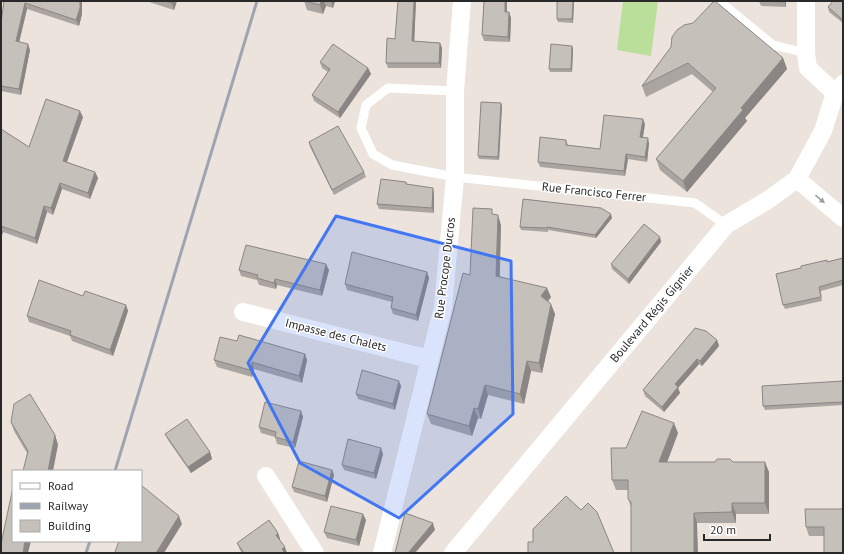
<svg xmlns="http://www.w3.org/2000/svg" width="844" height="554" font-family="'PT Sans',sans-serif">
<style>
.green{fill:#b9df9a}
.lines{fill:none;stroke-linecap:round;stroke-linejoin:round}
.service{stroke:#fff;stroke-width:9}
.minor{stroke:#fff;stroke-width:18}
.rail{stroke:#9fa4b3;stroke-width:3}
.wall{fill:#aaa5a1}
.shaded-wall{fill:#8b8683}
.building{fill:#c6c0bb;stroke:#8b8683}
.oneway{fill:#9f9f9f}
.marked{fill:#4276f2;fill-opacity:0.2;stroke:#4276f2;stroke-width:3;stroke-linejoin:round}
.labels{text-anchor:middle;stroke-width:3;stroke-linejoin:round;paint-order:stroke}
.street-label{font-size:12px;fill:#292929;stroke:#fff}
</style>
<rect width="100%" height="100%" fill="#ebe3dc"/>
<path class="green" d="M623 1H658L651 56 617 50Z"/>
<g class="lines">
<g class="service">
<path d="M719 1 773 45 806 53"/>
<path d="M455 91 388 88 366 105 361 128 373 154 392 165 455 177 695 203 726 225"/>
</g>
<g class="minor">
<path d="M806 1V53L808 68 835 93"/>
<path d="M797 179 843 218"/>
<path d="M243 312 429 359"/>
<path d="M266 476 315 553"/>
<path d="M382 553 443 307 455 177V91L462 1"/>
<path d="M453 553 726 225 768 200 797 179 823 131 835 93 843 84"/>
</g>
<g class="rail">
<path d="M115 471 257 1"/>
<path d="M86 553 90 541"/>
</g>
</g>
<g class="wall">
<path d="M4 1H82V14L79 26 27 9 19 42 30 50 21 95 1 91V23Z"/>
<path d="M146 1H177L174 10Z"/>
<path d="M304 1H335L333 8 326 6 323 14 307 10Z"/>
<path d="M416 1 414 41 440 43 442 48 441 68H388L386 63 395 39Z"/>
<path d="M484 1H507V12H509L511 18 510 42 484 41 482 35Z"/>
<path d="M574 1 573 23 558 22 557 19Z"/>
<path d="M759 1H786V7L761 6Z"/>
<path d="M843 1V23L829 12 828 7Z"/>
<path d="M572 46 573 49 572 72H550L549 69Z"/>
<path d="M671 47 783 58 787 69 745 118 747 121 687 192 660 170 656 159 713 92 692 74 646 97 642 86Z"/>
<path d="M320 62 368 68 371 74 340 118 314 101 312 95 328 72 322 68Z"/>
<path d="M501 103 502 106 499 160 479 159 478 156Z"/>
<path d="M83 117 67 162 95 172 98 178 90 199 62 189 53 215 47 212 37 244 3 232 2 235H1V129L29 147Z"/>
<path d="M645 124 643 137 649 143 647 162 628 159 625 176 540 167 538 162 566 140 568 145 600 149Z"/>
<path d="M309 142 364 172 366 177 334 195 310 147Z"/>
<path d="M406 182 407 184 434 193V213L379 209 377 204Z"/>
<path d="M494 215 501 225 500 276 551 297 548 301 555 314 542 373 531 371 524 404 488 395 481 419 478 418 472 436 431 424 427 414 470 275Z"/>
<path d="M612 218 596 238 548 230V232L521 230 520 227Z"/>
<path d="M660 237 661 242 629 284 612 269 611 264Z"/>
<path d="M843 258V285L821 291 822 301 785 309 783 305 827 262Z"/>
<path d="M239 270H329L322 296 277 285 276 289 259 285 257 280 241 276Z"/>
<path d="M427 272 429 278 418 321 393 314 391 308 392 302 347 290 345 284Z"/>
<path d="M83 296 126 305 128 311 113 356 72 341 70 336 29 322 27 316Z"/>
<path d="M717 340 719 346 702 366 699 364 678 388 680 393 664 412 645 396 643 390Z"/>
<path d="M237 341 305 354 307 360 302 383 254 369 252 377 217 367 214 360Z"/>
<path d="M843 381V405L765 410 763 406Z"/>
<path d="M401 386 395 410 358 399 356 394Z"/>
<path d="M301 411 303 417 295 448 277 444 275 437 261 433 259 427Z"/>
<path d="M11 422 55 435 58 445 27 453 14 431Z"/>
<path d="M678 433 667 462H733L769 472V514H736V523H697L631 507 628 499V490H616L612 480 626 448Z"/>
<path d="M165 434 210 452 212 459 191 473 168 440Z"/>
<path d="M383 454 376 479 344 470 342 465Z"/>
<path d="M332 470 334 475 327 502 294 492 292 487Z"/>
<path d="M843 509 824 536H809L806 527Z"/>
<path d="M366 520 359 546 327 538 324 532Z"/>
<path d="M278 533 280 539V540L287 553H242L240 550 237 543Z"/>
</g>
<g class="shaded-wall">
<path d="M80 1H82V14L79 26 76 20Z"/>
<path d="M173 1H177L174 10 172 3Z"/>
<path d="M321 1H324L326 6 323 14 320 5Z"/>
<path d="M331 1H335L333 8Z"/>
<path d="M414 1H416L414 47 412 41Z"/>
<path d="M505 1H507V18L505 12Z"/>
<path d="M573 1H574L573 23 572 19Z"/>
<path d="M784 1H786V7Z"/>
<path d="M25 3 27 9 18 47 16 41Z"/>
<path d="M509 12 511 18 510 42 508 37Z"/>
<path d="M440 43 442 48 441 68 439 63Z"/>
<path d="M28 44 30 50 21 95 19 89Z"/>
<path d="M572 46 573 49 572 72 571 69Z"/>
<path d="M783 58 787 69 745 118 747 121 687 192 683 181 741 108Z"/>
<path d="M368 68 371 74 340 118 338 112Z"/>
<path d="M501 103 502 106 499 160 498 157Z"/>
<path d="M80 111 83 117 65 167 63 161Z"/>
<path d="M643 119 645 124 642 142 640 137Z"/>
<path d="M648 138 649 143 647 162 645 157Z"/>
<path d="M626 154 628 159 625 176 624 171Z"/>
<path d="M95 172 98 178 90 199 88 193Z"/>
<path d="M60 183 62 189 53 215 51 208Z"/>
<path d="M433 188 434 193V213L432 208Z"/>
<path d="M44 206 47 212 37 244 35 238Z"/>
<path d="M611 214 612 218 596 238 595 235Z"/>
<path d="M498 215 501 225 499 285 496 276Z"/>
<path d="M1 228 3 232 2 235 1 233Z"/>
<path d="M660 237 661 242 629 284 628 279Z"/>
<path d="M326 264 329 270 322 296 320 290Z"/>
<path d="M427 272 429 278 418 321 416 315Z"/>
<path d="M275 279 277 285 276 289 274 283Z"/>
<path d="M547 288 551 297 545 305 541 296Z"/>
<path d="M551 304 555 314 542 373 539 363Z"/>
<path d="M126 305 128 311 113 356 110 350Z"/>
<path d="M717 340 719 346 702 366 700 361Z"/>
<path d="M305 354 307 360 302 383 299 376Z"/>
<path d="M697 359 699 364 678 388 680 393 664 412 662 407 675 384Z"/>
<path d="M527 361 531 371 524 404 520 394Z"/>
<path d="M252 362 254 369 252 377 250 370Z"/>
<path d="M399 381 401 386 395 410 393 404Z"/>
<path d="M485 385 488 395 481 419 478 409Z"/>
<path d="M474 408 478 418 472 436 469 426Z"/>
<path d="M301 411 303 417 295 448 293 442Z"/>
<path d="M674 423 678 433 663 473 659 462Z"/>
<path d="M55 435 58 445 53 471H48Z"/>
<path d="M381 448 383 454 376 479 374 473Z"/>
<path d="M210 452 212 459 191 473 188 467Z"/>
<path d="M765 462 769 472V514L765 503Z"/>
<path d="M332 470 334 475 327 502 325 496Z"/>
<path d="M732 503 736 514V523L732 512Z"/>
<path d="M694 513 697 523 698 553H694Z"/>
<path d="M363 514 366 520 359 546 356 540Z"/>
<path d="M179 516 182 524 164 553H156Z"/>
<path d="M433 523 435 530 415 553H408Z"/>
<path d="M278 533 280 539 278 541 276 535Z"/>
<path d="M25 541H31L28 553H23Z"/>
<path d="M285 547 287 553H284L282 549Z"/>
</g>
<g class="building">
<path d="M4 1H80V8L76 20 25 3 16 41 28 44 19 89 1 86V23Z"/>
<path d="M165 1H173L172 3Z"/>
<path d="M305 1H321L320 5Z"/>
<path d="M398 1H414L412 41 440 43 439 63H386L387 38 395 39Z"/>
<path d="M484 1H505V12H509L508 37 482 35Z"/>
<path d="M557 1H573L572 19H557Z"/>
<path d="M714 1H715L783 58 741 108 743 110 683 181 656 159 716 88 688 63 642 86 671 47 672 37 677 30 684 25 693 23Z"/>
<path d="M759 1H784V2Z"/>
<path d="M833 1H843V20L828 7Z"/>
<path d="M333 44 368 68 338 112 312 95 330 69 320 62Z"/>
<path d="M551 44 572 46 571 69H549Z"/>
<path d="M46 99 80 111 63 161 95 172 88 193 60 183 51 208 44 206 35 238 1 226V129L29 147Z"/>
<path d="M481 102 501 103 498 157 478 156Z"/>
<path d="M604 115 643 119 640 137 648 138 645 157 626 154 624 171 538 162 540 137 566 140V145L600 149Z"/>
<path d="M338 126 364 172 332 190 309 142Z"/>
<path d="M381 179 406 182V184L433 188 432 208 377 204Z"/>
<path d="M523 199 601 208 611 214 595 235 547 227V228L520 227Z"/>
<path d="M473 208 492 209V214L498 215 496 276 547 288 541 296 551 304 539 363 527 361 520 394 485 385 478 409 474 408 469 426 427 414 463 273 470 275Z"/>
<path d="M644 224 660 237 628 279 611 264Z"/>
<path d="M246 245 326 264 320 290 275 279 274 283 257 278 258 275 239 270Z"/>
<path d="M352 252 427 272 416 315 391 308 393 297 345 284Z"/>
<path d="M843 258V280L819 287 821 297 783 305 776 274 801 268V266L827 260V262Z"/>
<path d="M39 280 83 296 85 291 126 305 110 350 70 335 71 331 27 316Z"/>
<path d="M695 328 706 331 717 340 700 361 697 359 675 384 678 387 662 407 643 390Z"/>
<path d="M239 335 305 354 299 376 252 362 250 370 214 360 220 337 237 341Z"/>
<path d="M362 370 399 381 393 404 356 394Z"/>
<path d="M843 381V402L763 406 762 386Z"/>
<path d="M30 394 55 435 48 471H23L28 451 11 422 14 404Z"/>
<path d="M265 402 301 411 293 442 275 437 276 432 259 427Z"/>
<path d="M642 411 674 423 659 462H715L717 459H730L733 462H765V503H732V512L694 513V553H631V502L628 499V480H612L611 448H626Z"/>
<path d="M187 419 210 452 188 467 165 434Z"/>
<path d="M348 439 381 448 374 473 342 465Z"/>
<path d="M299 461 332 470 325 496 292 487Z"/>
<path d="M141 485 179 516 156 553H116L115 552 119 541H141Z"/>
<path d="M13 487V541H25L23 553H1V544Z"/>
<path d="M566 496 581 510 588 503 597 512 614 553H528V542H533V529Z"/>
<path d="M331 506 363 514 356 540 324 532Z"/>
<path d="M805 509H843V553H824V527H806Z"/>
<path d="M405 513 433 523 408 553H395Z"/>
<path d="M269 520 278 533 276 535 285 547 282 549 285 553H244L237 543Z"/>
</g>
<defs><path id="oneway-solid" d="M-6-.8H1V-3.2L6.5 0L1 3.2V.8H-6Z"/></defs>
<use class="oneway" href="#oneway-solid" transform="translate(820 199) rotate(40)"/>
<path class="marked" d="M336 216 511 261 513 414 399 518 300 463 248 363Z"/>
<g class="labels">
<g class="street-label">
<text transform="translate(594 192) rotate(6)" y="4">Rue Francisco Ferrer</text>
<text transform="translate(445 268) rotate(-83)" y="4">Rue Procope Ducros</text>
<text transform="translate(652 314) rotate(-50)" y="4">Boulevard Régis Gignier</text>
<text transform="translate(336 335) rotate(14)" y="4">Impasse des Chalets</text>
</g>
</g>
<rect width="844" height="554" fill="none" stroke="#292929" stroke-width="4"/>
<rect x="12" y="470" width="130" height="72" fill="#ffffff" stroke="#a9a9a9"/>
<rect x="20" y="483" width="20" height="6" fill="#ffffff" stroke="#a9a9a9"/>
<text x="48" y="490" font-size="12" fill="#292929">Road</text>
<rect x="20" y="503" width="20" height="6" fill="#9fa4b3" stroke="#a9a9a9"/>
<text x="48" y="510" font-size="12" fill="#292929">Railway</text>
<rect x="20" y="520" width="20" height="12" fill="#c6c0bb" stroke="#a9a9a9"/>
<text x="48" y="530" font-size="12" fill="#292929">Building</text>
<path d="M704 534v6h66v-6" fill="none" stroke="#292929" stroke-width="2"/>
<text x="710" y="534" font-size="12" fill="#292929" stroke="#ffffff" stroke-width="3" paint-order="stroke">20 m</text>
</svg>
